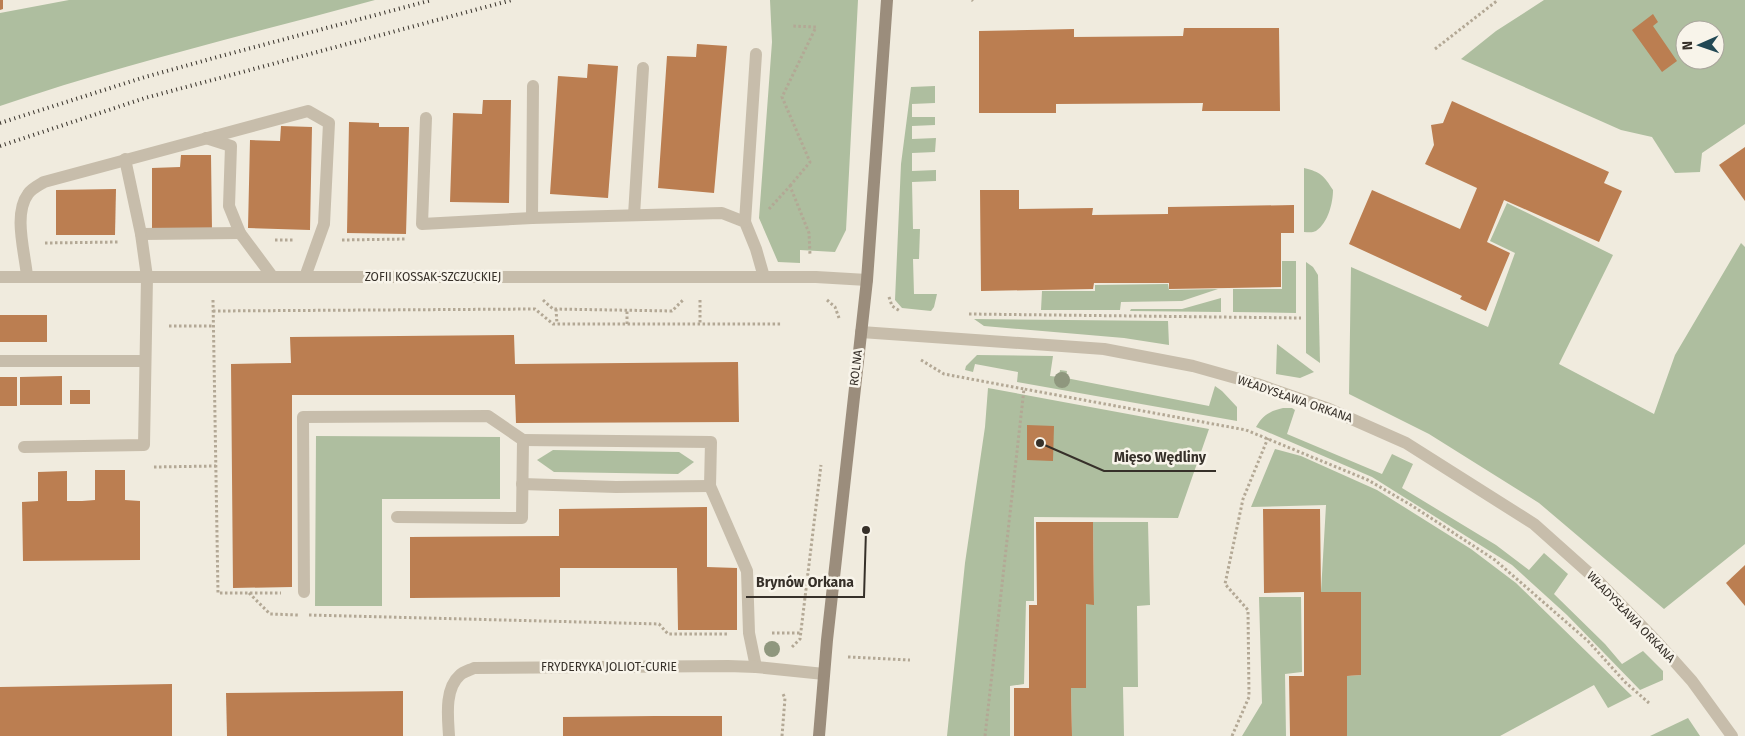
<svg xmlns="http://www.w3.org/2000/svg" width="1745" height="736" font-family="'Fira Sans',sans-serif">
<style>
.green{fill:#aebe9f;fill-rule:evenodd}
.building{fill:#bb7e51}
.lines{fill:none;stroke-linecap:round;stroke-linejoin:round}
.path{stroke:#b3a895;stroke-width:3;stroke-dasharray:2.5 2.5;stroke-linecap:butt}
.lane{stroke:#c7bdab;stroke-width:12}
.street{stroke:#c7bdab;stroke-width:12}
.secondary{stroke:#9b8d7c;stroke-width:12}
.rail{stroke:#363029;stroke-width:4;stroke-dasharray:1 4;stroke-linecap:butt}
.tree{fill:#8f977e}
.labels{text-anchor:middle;stroke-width:5;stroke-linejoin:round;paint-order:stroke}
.street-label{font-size:12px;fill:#363029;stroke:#f8f4ea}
.leader{fill:none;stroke:#363029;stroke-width:2}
.callout-dot{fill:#363029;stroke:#f8f4ea;stroke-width:2}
.callout-label{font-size:14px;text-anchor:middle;font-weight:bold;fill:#363029;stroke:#f8f4ea;stroke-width:5;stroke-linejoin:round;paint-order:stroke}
</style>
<rect width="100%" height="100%" fill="#f0ebde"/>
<g class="green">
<path d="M69 0H375C250 34 123 64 0 106V13Z"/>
<path d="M770 0H858L846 230 835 252 800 250V263L778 262 759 218 772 42Z"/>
<path d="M1544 0H1745V124L1702 153 1700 172 1675 173 1652 137 1621 130 1461 59 1496 31ZM1685 30H1715V60H1685Z"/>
<path d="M935 86V103L912 104V117H935V125L912 126V139L936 138 935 152 912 153V171L936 170V181L912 182 913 229H920L919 259H913L914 294H937L934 307 931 311 902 308 895 300 901 164 911 87Z"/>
<path d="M1304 168C1321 172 1324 176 1333 190 1333 203 1328 223 1316 231 1312 233 1308 232 1304 232Z"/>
<path d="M1507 203 1613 255 1559 364 1654 414 1675 355 1741 243 1745 247V544L1664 609 1539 503 1429 434 1349 394 1351 267 1488 327 1515 253 1490 241Z"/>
<path d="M1282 261H1296V313L1233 312V289H1282Z"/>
<path d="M1306 262 1313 267 1318 275 1320 363 1306 353Z"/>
<path d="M1168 284 1169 290 1218 289 1182 301 1121 302 1120 310H1041L1042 291H1095V285Z"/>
<path d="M1221 298V312L1130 311 1131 309H1182Z"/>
<path d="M974 319 1168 321 1169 345 1124 338 984 326Z"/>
<path d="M1277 344 1314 372 1300 378 1276 374Z"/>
<path d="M977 355 1053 356 1050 376 1059 377 1060 370 1067 371 1066 378 1209 406 1215 386 1222 391 1237 407V421L1017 382 1018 372 975 364 973 372 965 370 966 366Z"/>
<path d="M988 388 1209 429 1178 518 1034 517V601H1026L1024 684 1010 686V736H947L965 563 985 427Z"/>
<path d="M1283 408H1292L1295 410 1287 434 1382 474 1392 454 1413 464 1402 488 1496 545 1529 570 1544 553 1568 574 1554 594 1605 644 1622 664 1643 651 1663 671V680L1640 690 1567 615 1512 565 1372 477 1256 427C1263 415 1270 411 1283 408Z"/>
<path d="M316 436 500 437V499H382V606H315Z"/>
<path d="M1275 449 1301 456 1377 490 1471 549 1516 583 1632 696 1608 708 1594 685 1500 736H1347V676L1361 675V593L1321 592 1326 505 1251 507Z"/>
<path d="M553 450 679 452 694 462 678 474 554 472 537 460Z"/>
<path d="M1093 522H1148L1150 605 1137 606 1138 687H1123L1124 736H1072L1071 688H1086V604H1094Z"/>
<path d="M1259 597H1301L1302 672 1285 674 1286 736H1242L1262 703Z"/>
<path d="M1688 718 1700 736H1650Z"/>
</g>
<g class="building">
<path d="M0 0H3V9L0 10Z"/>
<path d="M1653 14 1658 22 1653 26 1677 61 1662 72 1632 30Z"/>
<path d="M1184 28H1279L1280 111H1202L1203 103 1056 104V113H979V31L1074 29V37L1183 36Z"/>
<path d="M697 44 727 46 714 193 658 188 667 56 696 57Z"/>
<path d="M588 64 618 66 608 198 550 194 558 76 587 78Z"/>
<path d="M483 100H511L509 203 450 202 453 113 482 114Z"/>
<path d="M1452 101 1609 172 1604 183 1622 191 1599 242 1504 200 1487 242 1510 253 1486 311 1460 299 1462 296 1349 244 1372 190 1460 229 1477 188 1425 164 1434 145 1431 125 1443 123Z"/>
<path d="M349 122 379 123V127H409L406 234 347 233Z"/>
<path d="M281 126 312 127 310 230 248 228 250 140 280 141Z"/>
<path d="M1745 147V201L1719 165Z"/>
<path d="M181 155H211L212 231 152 232V168L180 167Z"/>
<path d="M116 189 115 235H56V190Z"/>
<path d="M980 190H1019V209L1093 208 1092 215 1168 214V207L1294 205V233H1281V287L1169 289V283H1094L1093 289 981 291Z"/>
<rect x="0" y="315" width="47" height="27"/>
<path d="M514 335 515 364 738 362 739 422 516 423 515 395H292V587L233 588 231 364 291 363 290 337Z"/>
<path d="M62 376V405H20V377Z"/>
<rect x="0" y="377" width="17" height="29"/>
<rect x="70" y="390" width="20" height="14"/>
<path d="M1027 425 1054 426 1053 461 1027 460Z"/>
<path d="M95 470H125V500L140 501V560L23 561 22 502 38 501V472L67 471V501H82L95 500Z"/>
<path d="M707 507V567L737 568V630H678L677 568H560V597L410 598V537L559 536V509Z"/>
<path d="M1263 509H1320L1321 592H1361V675L1347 676V736H1290L1289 676H1304V592L1264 593Z"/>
<path d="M1036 522H1093L1094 605 1086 604V688H1071L1072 736H1014V688H1029V605H1037Z"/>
<path d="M1745 565V606L1726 583Z"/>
<path d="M172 684V736H0V687Z"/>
<path d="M403 691V736H227L226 693Z"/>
<path d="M654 716H722V736H563V717Z"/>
</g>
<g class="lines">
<g class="path">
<path d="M972 0 973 1"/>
<path d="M1435 49 1498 0"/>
<path d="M790 186 810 162 782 97 816 27 791 26"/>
<path d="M769 209 790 186 809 233 810 255"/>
<path d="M275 240H293"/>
<path d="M342 240 406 239"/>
<path d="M45 243 119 242"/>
<path d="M889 297 892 306 900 311"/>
<path d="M213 300 218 593H281"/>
<path d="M543 300 553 309 672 311 684 299"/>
<path d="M700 300V324"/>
<path d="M827 300 835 307 839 318"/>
<path d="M556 309 557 324"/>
<path d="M213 311 535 309 553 324H781"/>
<path d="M969 314 1301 318"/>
<path d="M627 324V310"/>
<path d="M169 326H213"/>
<path d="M921 360 944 374 1024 389"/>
<path d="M154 467 216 466"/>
<path d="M249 593 270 614 298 615"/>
<path d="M309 615 659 624 668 634H728"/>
<path d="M772 633H801"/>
<path d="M792 647 800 639 821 465"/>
<path d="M848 657 910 660"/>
<path d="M782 736 785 698 782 692"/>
<path d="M985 736 1024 389 1246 430 1368 480 1411 505 1495 560 1588 641 1625 682 1649 703"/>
<path d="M1232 736 1249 697 1248 610 1225 584 1243 499 1268 438"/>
</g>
<g class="lane">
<path d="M426 118 422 224 532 218 722 213 745 222 756 249 764 277"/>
<path d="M206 138 231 146 229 206 240 233 272 276"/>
<path d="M634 215 643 68"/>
<path d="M532 218 533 86"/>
<path d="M745 222 756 54"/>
<path d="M141 234 240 233"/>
<path d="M27 276C25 253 13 214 28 194 31 189 39 185 44 182L308 111 329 123 324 224 305 277"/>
<path d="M0 361H145"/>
<path d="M523 440 711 442 710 486 747 571 749 633 756 667"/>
<path d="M24 447 144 445 147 277 141 234 125 159"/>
<path d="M522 484 616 487 710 486"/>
<path d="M304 592 303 417 488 416 523 440 522 518 397 517"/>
</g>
<g class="street">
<path d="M0 277H816L867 280"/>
<path d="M861 332 1104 349 1193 366 1257 384 1329 409 1406 443 1534 524 1599 582 1658 643 1692 681 1732 736"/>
<path d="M449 736C448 718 444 689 460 675 463 672 470 670 474 668L728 666 756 667 824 674"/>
</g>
<path class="secondary" d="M819 736 827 640 867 280 887 0"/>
<g class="rail">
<path d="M0 123 145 77 221 56 432 0"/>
<path d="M0 146 145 98 512 0"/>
</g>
</g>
<g class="tree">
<circle cx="1062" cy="380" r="8"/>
<circle cx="772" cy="649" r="8"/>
</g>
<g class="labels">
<g class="street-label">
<text x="433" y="281">ZOFII KOSSAK-SZCZUCKIEJ</text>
<text transform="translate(856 368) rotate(-83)" y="4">ROLNA</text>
<text transform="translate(1295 399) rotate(19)" y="4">WŁADYSŁAWA ORKANA</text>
<text transform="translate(1631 617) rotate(46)" y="4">WŁADYSŁAWA ORKANA</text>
<text x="609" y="671">FRYDERYKA JOLIOT-CURIE</text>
</g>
</g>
<path class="leader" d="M1040 443L1104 471H1216M866 530L864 597H746"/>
<g class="callout-dot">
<circle cx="1040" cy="443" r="5"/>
<circle cx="866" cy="530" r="5"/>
</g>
<g class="callout-label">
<text x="1160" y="462">Mięso Wędliny</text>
<text x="805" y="587">Brynów Orkana</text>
</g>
<g transform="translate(1700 45) rotate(268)"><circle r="24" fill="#f8f4ea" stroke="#aaa69d"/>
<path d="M0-4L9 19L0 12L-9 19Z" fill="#224854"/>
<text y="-8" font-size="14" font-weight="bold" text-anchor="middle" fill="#363029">N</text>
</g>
</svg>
